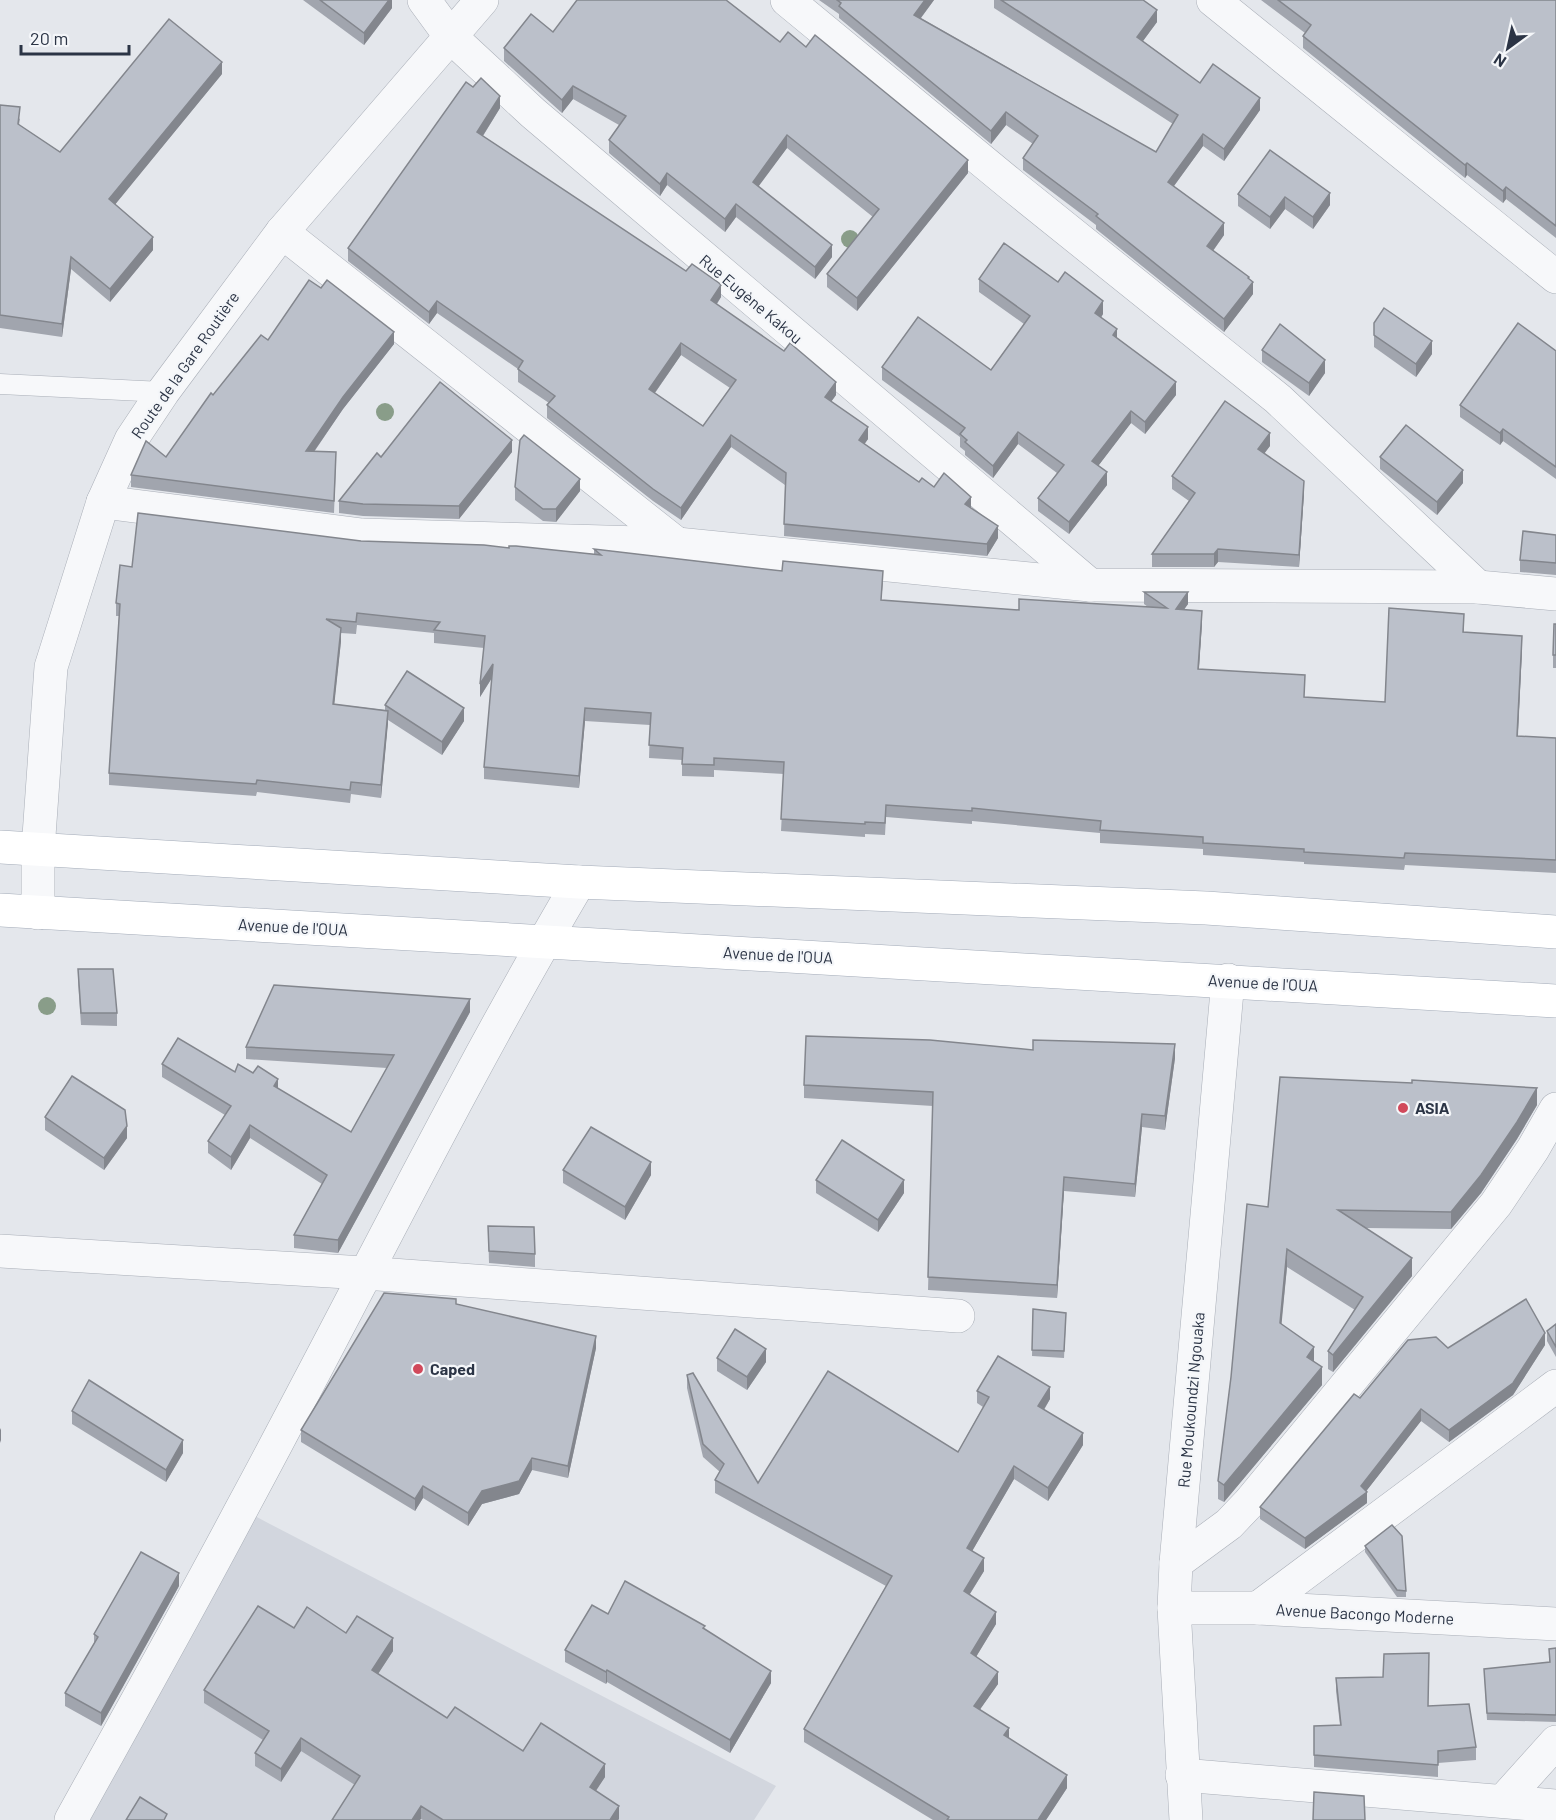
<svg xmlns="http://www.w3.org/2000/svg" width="1556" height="1820" font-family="Barlow,sans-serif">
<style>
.built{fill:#d2d6de}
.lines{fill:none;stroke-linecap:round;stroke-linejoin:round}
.service-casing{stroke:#a9aeb7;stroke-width:21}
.minor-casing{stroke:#a9aeb7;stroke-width:34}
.tertiary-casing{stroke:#a9aeb7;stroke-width:34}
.primary-casing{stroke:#a3abb8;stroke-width:34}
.service{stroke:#f7f8fa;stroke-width:20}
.minor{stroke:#f7f8fa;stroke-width:33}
.tertiary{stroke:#f7f8fa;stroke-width:33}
.primary{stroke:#fff;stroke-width:33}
.tree{fill:#899d89}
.wall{fill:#a1a5ae;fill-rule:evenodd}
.shaded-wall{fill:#83868d}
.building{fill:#bbc0ca;stroke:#83868d;stroke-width:1.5;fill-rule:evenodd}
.poi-dot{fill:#d1495b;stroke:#f4f6f9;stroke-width:2}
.labels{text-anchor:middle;stroke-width:4.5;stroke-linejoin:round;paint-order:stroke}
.street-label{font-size:16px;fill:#2b3445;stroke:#f4f6f9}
.poi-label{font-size:16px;font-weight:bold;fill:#2b3445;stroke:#f4f6f9;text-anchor:start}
</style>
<rect width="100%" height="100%" fill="#e4e7ec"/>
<path class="built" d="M242 1509 268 1523 776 1786 754 1820H71Z"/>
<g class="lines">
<defs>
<path id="service" d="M0 384 163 392"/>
<g id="minor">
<path d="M424 0 451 37 533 113 1090 585"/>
<path d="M787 0 1014 187 1278 399 1478 587"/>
<path d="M1213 0 1556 277"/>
<path d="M282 232 677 544"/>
<path d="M103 502 362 535 677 544 1090 585 1478 587 1556 594"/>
<path d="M38 913V850L51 667 103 502 131 440 163 392 282 232 482 0"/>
<path d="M0 1251 364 1273 958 1316"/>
<path d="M1176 1563 1229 1524 1249 1503 1496 1204 1533 1149 1556 1109"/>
<path d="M1174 1608H1258L1556 1624"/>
<path d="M1258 1608 1556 1386"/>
<path d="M1182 1775 1556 1806"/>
<path d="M1503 1801 1556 1742"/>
<path d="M71 1820C128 1717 186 1614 241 1510 354 1301 458 1087 579 882"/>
</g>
<path id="tertiary" d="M1186 1820 1174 1608 1176 1563 1228 980"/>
<g id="primary">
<path d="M0 847 579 882 1206 908 1556 932"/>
<path d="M0 910 1556 1001"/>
</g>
</defs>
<use href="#service" class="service-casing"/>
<use href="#minor" class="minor-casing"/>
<use href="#tertiary" class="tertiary-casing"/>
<use href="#primary" class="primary-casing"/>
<use href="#service" class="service"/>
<use href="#minor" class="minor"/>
<use href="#tertiary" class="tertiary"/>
<use href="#primary" class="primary"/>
</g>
<g class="tree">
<circle cx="850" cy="239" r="9"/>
<circle cx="385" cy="412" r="9"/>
<circle cx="47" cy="1006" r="9"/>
</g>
<g class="wall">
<path d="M303 0H392V8L364 45Z"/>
<path d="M819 0H934L921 18 1156 152 1173 124 994 8V0H1143L1157 22 1143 41 1200 83 1260 110 1224 161 1203 146 1174 186 1224 235 1213 251 1249 279 1253 294 1224 332 1096 229V225L1023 170V158L1033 144 1006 125 991 144 839 18V14Z"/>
<path d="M1261 0H1556V238L1506 199 1503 203 1467 175 1465 178 1303 48V36L1305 33Z"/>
<path d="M553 32 780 42 968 173 857 311 827 287V274L873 217 787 148 758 186 832 257 815 279 736 217 725 232 667 185 660 196 609 153V140L619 125 573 99 562 113 504 61V48Z"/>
<path d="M222 74 115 204 153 250 110 302 71 269 62 337 0 328V105L20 119 19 125 60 152Z"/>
<path d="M473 87 500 108 483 136 721 297 717 304 836 395 831 402 868 439 864 444 919 482 934 487 971 508 998 538 987 556 784 536 785 485 731 447 681 520 653 501 547 418V405L549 403 518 382V369L437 313 429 324 348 261V248ZM681 355 730 388 703 426 655 393Z"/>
<path d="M1330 193V205L1313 229 1285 209 1270 229 1238 206V194Z"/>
<path d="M979 279 1103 314 1101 318 1117 338 1176 395 1145 434 1131 423 1098 466 1107 485 1069 534 1038 511V498L1057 473 1018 444 993 478 965 455V451L960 447V437L882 380V367L991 370 1024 324 979 292Z"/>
<path d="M1374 323 1432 354 1416 377 1374 347Z"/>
<path d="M268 340 394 344 343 409 314 452 336 464 334 513 131 487V475L166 457 213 395Z"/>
<path d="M1262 350 1325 373 1309 396 1262 362Z"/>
<path d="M1556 351V479L1503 441 1500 445 1460 417V405Z"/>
<path d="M1270 446 1264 453 1304 493 1299 567 1218 562 1214 567H1152V554L1189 501 1172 489V476Z"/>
<path d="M512 452 459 519 363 516 339 513V501L381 457Z"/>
<path d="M1380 457 1463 483 1437 515 1380 469Z"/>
<path d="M515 487 580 491 556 522 543 521 515 500Z"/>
<path d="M1556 535V575L1520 572V560Z"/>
<path d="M361 541 509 548 594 554V549L883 583 881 600 1019 610 1148 607 1144 604V592L1188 604 1184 609 1202 623 1199 669 1305 697 1385 702 1464 627V632L1522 649 1518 736 1556 738V873L1405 865 1404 870 1304 864V862L1203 855V849L1100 843V833L972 821V824L886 817 885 835 865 834V837L781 831 784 774 714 770V777L682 776V760L649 758 650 725 585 721 579 788 484 779V767L492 678 480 697 484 648 434 643V633L357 625 356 634 341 633V641L334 704 385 710V705L464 721 442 755 388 720 381 798 351 794 350 803 257 792 256 796 109 785V773L119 616H116V603L132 567Z"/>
<path d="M1556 624V668H1553V655Z"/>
<path d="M78 969 117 1013V1026L81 1025 78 981Z"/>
<path d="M470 1012 338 1253 294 1248V1235L322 1184 250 1138 231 1170 208 1153V1141L225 1115 162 1077V1064L235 1072 351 1132 387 1068 246 1059V1047Z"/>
<path d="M1033 1050 1175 1058 1165 1130 1142 1127 1135 1197 1064 1191 1057 1298 928 1290 933 1106 804 1098V1085Z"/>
<path d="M1537 1105 1517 1139 1481 1193 1451 1229 1366 1228 1412 1276 1333 1372 1328 1369V1351L1355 1310 1287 1267 1281 1324 1314 1362 1322 1385 1224 1502 1218 1499V1481L1268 1207Z"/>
<path d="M45 1117 127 1138 104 1170 45 1130Z"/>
<path d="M563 1170 651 1175 625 1220 563 1183Z"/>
<path d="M816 1180 904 1193 878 1232 816 1193Z"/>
<path d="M488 1226 535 1254V1267L489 1263Z"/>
<path d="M456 1304 596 1348 568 1478 532 1470 519 1494 482 1504 468 1526 423 1498 415 1511 301 1442V1430Z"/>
<path d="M1033 1309 1066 1319 1064 1358 1032 1356Z"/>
<path d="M1556 1324V1357L1547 1341V1331Z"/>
<path d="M1545 1345 1513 1395 1449 1442 1421 1421 1366 1491 1367 1503 1305 1549 1260 1519V1507L1360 1398 1448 1348Z"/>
<path d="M717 1358 766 1362 747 1390 717 1371Z"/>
<path d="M687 1375 758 1483 958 1452 983 1407 977 1403V1391L1050 1399 1044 1410 1083 1445 1048 1501 1014 1479 972 1551 984 1571 970 1594 996 1624 976 1657 998 1684 980 1709 1009 1738 1067 1788 1046 1820H933L804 1742V1729L886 1586 715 1493V1480L720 1472 703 1457 687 1388Z"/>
<path d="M72 1411 183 1453 166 1482 72 1424Z"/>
<path d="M1365 1546 1406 1591V1597H1397L1365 1552Z"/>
<path d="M179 1586 101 1726 65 1706V1693L94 1645V1634Z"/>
<path d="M608 1614 705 1630 771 1683 730 1753 607 1682 606 1684 565 1662V1650Z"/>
<path d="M346 1633 393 1651 378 1674 447 1718 523 1751 605 1777 595 1791 619 1819 618 1820H423L355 1785 301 1751 281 1782 255 1766V1753L263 1740 204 1703V1690Z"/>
<path d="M1556 1648V1722L1487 1720 1484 1669 1549 1662V1649Z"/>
<path d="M1336 1678 1429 1706 1476 1747V1760L1438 1763V1777L1314 1767V1726L1340 1725 1336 1691Z"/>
</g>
<g class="shaded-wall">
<path d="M389 0H392V8L364 45V33Z"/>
<path d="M925 0H934L914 27V15Z"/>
<path d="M1157 10V22L1137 49V37Z"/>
<path d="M222 62V74L109 212V199Z"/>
<path d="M573 86V99L562 113V100Z"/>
<path d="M500 96V108L477 145V132Z"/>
<path d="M1260 98V110L1224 161V149Z"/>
<path d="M1006 112V125L991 144V131Z"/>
<path d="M1203 134V146L1168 194V182Z"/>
<path d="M787 135V148L753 194V182Z"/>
<path d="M968 160V173L857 311V298Z"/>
<path d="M1467 163V175L1465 178V165Z"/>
<path d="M667 173V185L660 196V184Z"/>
<path d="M1506 187V199L1503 203V191Z"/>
<path d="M1330 193V205L1313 229V217Z"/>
<path d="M1285 197V209L1270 229V217Z"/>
<path d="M736 204V217L725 232V219Z"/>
<path d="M1224 223V235L1207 259V246Z"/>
<path d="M153 237V250L110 302V289Z"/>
<path d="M832 245V257L815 279V267Z"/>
<path d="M71 257V269L62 337V324Z"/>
<path d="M1249 277V287L1253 282V294L1224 332V319Z"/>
<path d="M721 285V297L711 312V300Z"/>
<path d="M437 301V313L429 324V312Z"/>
<path d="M1103 301V314L1095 326V313Z"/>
<path d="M1117 329V342L1113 335Z"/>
<path d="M394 332V344L343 409 306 463V451L343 397Z"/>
<path d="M1432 341V354L1416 377V364Z"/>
<path d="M681 343V355L649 401V389Z"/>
<path d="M1325 360V373L1309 396V383Z"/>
<path d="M836 382V395L825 410V397Z"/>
<path d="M1176 382V395L1145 434V422Z"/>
<path d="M1131 411V423L1092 474V461Z"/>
<path d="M868 427V439L859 452V440Z"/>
<path d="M1503 429V441L1500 445V433Z"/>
<path d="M1018 432V444L993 478V466Z"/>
<path d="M1270 433V446L1258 462V449Z"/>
<path d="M731 435V447L681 520V508Z"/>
<path d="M512 440V452L459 519V506Z"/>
<path d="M1463 470V483L1437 515V502Z"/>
<path d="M1107 472V485L1069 534V522Z"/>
<path d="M580 479V491L556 522V509Z"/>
<path d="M1304 481V493L1299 567V555Z"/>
<path d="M971 497V509L965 504Z"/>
<path d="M998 526V538L987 556V544Z"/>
<path d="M1218 549V562L1214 567V554Z"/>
<path d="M1188 592V604L1176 621V609Z"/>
<path d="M1202 611V623L1198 681V669Z"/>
<path d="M341 628V641L333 717V704Z"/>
<path d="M1522 636V649L1517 749V736Z"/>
<path d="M493 664V676L480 697V684Z"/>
<path d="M464 708V721L442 755V742Z"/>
<path d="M585 708V721L579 788V776Z"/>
<path d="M388 711V723L381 798V785Z"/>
<path d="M470 999V1012L338 1253V1240Z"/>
<path d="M1175 1044V1058L1165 1130V1116Z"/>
<path d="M278 1079V1091L274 1086Z"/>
<path d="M1537 1088V1105L1517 1139 1481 1193 1451 1229V1212Z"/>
<path d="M1142 1114V1127L1135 1197V1184Z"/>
<path d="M250 1125V1138L231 1170V1157Z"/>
<path d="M127 1126V1138L104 1170V1158Z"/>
<path d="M651 1162V1175L625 1220V1207Z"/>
<path d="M1064 1177V1191L1057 1298V1285Z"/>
<path d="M904 1180V1193L878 1232V1220Z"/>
<path d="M1287 1249V1267L1280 1340V1323Z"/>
<path d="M1412 1258V1276L1333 1372V1355Z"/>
<path d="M1545 1333V1345L1513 1395 1449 1442V1430Z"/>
<path d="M596 1336V1348L568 1478V1466Z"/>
<path d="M1314 1347V1364L1307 1357Z"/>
<path d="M766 1349V1362L747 1390V1377Z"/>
<path d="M1322 1367V1385L1224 1502V1485Z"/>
<path d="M1050 1387V1399L1038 1419V1406Z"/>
<path d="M1421 1409V1421L1364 1494 1367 1492V1503L1305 1549V1538L1361 1486Z"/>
<path d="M1 1428V1440L0 1443V1430Z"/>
<path d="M1083 1433V1445L1048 1501V1488Z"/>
<path d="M183 1440V1453L166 1482V1470Z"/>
<path d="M532 1458V1470L519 1494 482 1504 468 1526V1513L482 1491Z"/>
<path d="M1014 1466V1479L967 1560V1548Z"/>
<path d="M423 1486V1498L415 1511V1499Z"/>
<path d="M984 1558V1571L964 1603V1591Z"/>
<path d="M179 1573V1586L101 1726V1713Z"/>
<path d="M996 1612V1624L971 1665V1653Z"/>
<path d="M393 1638V1651L372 1683V1670Z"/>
<path d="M607 1670V1682L606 1684V1672Z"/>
<path d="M771 1671V1683L730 1753V1740Z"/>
<path d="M998 1672V1684L974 1718V1706Z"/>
<path d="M1009 1728V1740L1004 1735Z"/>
<path d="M301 1738V1751L281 1782V1769Z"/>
<path d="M605 1764V1777L590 1800V1787Z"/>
<path d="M1067 1775V1788L1046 1820H1038Z"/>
<path d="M421 1806V1819L420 1820H412Z"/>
<path d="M619 1806V1819L618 1820H610Z"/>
</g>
<g class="building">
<path d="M320 0H389L364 33Z"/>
<path d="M577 0H726L780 42 788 32 806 47 815 35 968 160 857 298 827 274 879 209 787 135 753 182 832 245 815 267 736 204 725 219 667 173 660 184 609 140 626 116 573 86 562 100 504 48 531 14 553 32Z"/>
<path d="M837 0H925L914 15 1156 152 1178 115 1001 0H1143L1157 10 1137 37 1200 83 1213 64 1260 98 1224 149 1203 134 1168 182 1224 223 1207 246 1249 277 1248 278 1253 282 1224 319 1096 216 1098 214 1023 158 1038 136 1006 112 991 131 839 6 841 3Z"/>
<path d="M1278 0H1556V226L1506 187 1503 191 1467 163 1465 165 1303 36 1311 25Z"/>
<path d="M169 19 222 62 109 199 153 237 110 289 71 257 62 324 0 315V105L20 107 18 124 60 152Z"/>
<path d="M481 78 500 96 477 132 686 271 692 264 719 283 721 285 711 300 784 351 790 343 836 382 825 397 868 427 859 440 919 482 922 478 934 487 944 473 971 497 965 504 998 526 987 544 784 524 786 473 731 435 681 508 653 489 547 405 555 396 518 369 523 361 437 301 429 312 348 248 466 82 473 87ZM681 343 736 380 703 426 649 389Z"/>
<path d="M1270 150 1330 193 1313 217 1285 197 1270 217 1238 194Z"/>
<path d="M1004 243 1058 282 1065 272 1103 301 1095 313 1117 329 1113 335 1176 382 1145 422 1131 411 1092 461 1107 472 1069 522 1038 498 1064 465 1018 432 993 466 965 442 967 440 960 434 965 428 882 367 918 317 991 370 1030 316 979 279Z"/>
<path d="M309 280 321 288 327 280 394 332 343 397 306 451 336 452 334 501 131 475 146 441 166 457 211 393 213 395 261 335 268 340Z"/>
<path d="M1384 308 1432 341 1416 364 1374 335V323Z"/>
<path d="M1518 323 1556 351V467L1503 429 1500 433 1460 405Z"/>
<path d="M1280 324 1325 360 1309 383 1262 350Z"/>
<path d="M440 382 512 440 459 506 363 504 339 501 377 453 381 457Z"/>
<path d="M1225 401 1270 433 1258 449 1304 481 1299 555 1218 549 1214 554H1152L1195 493 1172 476Z"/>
<path d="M1406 425 1463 470 1437 502 1380 457Z"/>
<path d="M524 435 580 479 556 509H543L515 487 520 440Z"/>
<path d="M138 513 361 541 484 545 509 548V546H516L601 555 594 549 782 571 783 561 883 571 881 600 1019 610V599L1167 608 1144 592H1188L1176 609 1202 611 1198 669 1305 675 1304 697 1385 702 1389 608 1464 614 1463 632 1522 636 1517 736 1556 738V860L1405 853 1404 858 1304 852V849L1203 843V837L1100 830 1101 821 972 808V811L886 805 885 823 865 822V824L781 819 784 762 714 758V765L682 764 683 748 649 745 651 713 585 708 579 776 484 767 493 664 480 684 485 636 434 630 440 622 357 613 356 622 326 619 341 628 333 704 388 711 381 785 351 782 350 790 257 780 256 784 109 773 120 604 116 603 120 565 132 567Z"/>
<path d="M1523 531 1556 535V563L1520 560Z"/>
<path d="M1554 624H1556V655H1553Z"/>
<path d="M407 671 464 708 442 742 385 705Z"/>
<path d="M78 969H113L117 1013H81Z"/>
<path d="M274 985 470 999 338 1240 294 1235 327 1175 250 1125 231 1157 208 1141 231 1106 162 1064 178 1038 235 1072 238 1064 253 1073 258 1066 278 1079 274 1086 351 1132 394 1055 246 1047Z"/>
<path d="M806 1036 930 1040 1033 1050V1040L1175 1044 1165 1116 1142 1114 1135 1184 1064 1177 1057 1285 928 1277 933 1092 804 1085Z"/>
<path d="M72 1076 125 1110 127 1126 104 1158 45 1117Z"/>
<path d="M1280 1077 1412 1083V1080L1537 1088 1517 1122 1481 1175 1451 1212 1338 1210 1412 1258 1333 1355 1328 1351 1363 1297 1287 1249 1280 1323 1314 1347 1307 1357 1322 1367 1224 1485 1218 1481 1231 1377 1247 1204 1268 1207Z"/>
<path d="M591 1127 651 1162 625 1207 563 1170Z"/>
<path d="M842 1140 904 1180 878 1220 816 1180Z"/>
<path d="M488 1226 534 1227 535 1254 489 1251Z"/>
<path d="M384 1293 456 1299V1304L596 1336 568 1466 532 1458 519 1481 482 1491 468 1513 423 1486 415 1499 301 1430Z"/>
<path d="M1526 1299 1545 1333 1513 1383 1449 1430 1421 1409 1361 1486 1367 1492 1305 1538 1260 1507 1354 1394 1360 1398 1408 1340 1436 1337 1448 1348Z"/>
<path d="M1033 1309 1066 1313 1064 1351 1032 1350Z"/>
<path d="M1556 1324V1347L1547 1331Z"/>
<path d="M735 1329 766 1349 747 1377 717 1358Z"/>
<path d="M998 1356 1050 1387 1038 1406 1083 1433 1048 1488 1014 1466 967 1548 984 1558 964 1591 996 1612 971 1653 998 1672 974 1706 1009 1728 1004 1735 1067 1775 1038 1820H947L949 1817 804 1729 892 1576 715 1480 724 1464 703 1444 687 1375 693 1373 758 1483 828 1371 958 1452 989 1397 977 1391Z"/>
<path d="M89 1380 183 1440 166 1470 72 1411Z"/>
<path d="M1392 1525 1402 1536 1406 1591 1397 1590 1365 1546Z"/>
<path d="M141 1552 179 1573 101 1713 65 1693 98 1637 94 1634Z"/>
<path d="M625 1581 705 1626 703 1628 771 1671 730 1740 607 1670 606 1672 565 1650 592 1605 608 1614Z"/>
<path d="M258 1606 294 1628 307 1607 346 1633 357 1616 393 1638 372 1670 447 1718 455 1707 523 1751 541 1723 605 1764 590 1787 619 1806 610 1820H443L421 1806 412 1820H332L360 1776 301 1738 281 1769 255 1753 269 1731 204 1690Z"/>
<path d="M1556 1648V1715L1487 1713 1484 1669 1550 1662 1549 1649Z"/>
<path d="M1429 1653 1428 1706 1469 1704 1476 1747 1438 1751V1765L1314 1755V1726L1341 1725 1336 1678 1383 1677 1384 1654Z"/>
<path d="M1314 1792 1364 1796 1365 1820H1313Z"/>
<path d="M140 1797 167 1814 164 1820H126Z"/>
</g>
<g class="poi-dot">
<circle cx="1403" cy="1108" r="6"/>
<circle cx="418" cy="1369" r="6"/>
</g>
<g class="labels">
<g class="street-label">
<text transform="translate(751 299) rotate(40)" y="6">Rue Eugène Kakou</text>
<text transform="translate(185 365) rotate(-55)" y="6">Route de la Gare Routière</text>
<text transform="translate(293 927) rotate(3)" y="6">Avenue de l'OUA</text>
<text transform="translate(778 955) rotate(3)" y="6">Avenue de l'OUA</text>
<text transform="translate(1263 983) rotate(3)" y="6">Avenue de l'OUA</text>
<text transform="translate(1191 1400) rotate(-85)" y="6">Rue Moukoundzi Ngouaka</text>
<text transform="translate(1365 1614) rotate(3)" y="6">Avenue Bacongo Moderne</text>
</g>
<g class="poi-label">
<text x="1415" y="1114">ASIA</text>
<text x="430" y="1375">Caped</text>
</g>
</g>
<g transform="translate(1508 48) rotate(213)" stroke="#f4f6f9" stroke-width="4.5" paint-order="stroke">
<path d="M0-4.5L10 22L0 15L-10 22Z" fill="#2b3445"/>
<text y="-9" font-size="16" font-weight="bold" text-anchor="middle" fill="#2b3445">N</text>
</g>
<path d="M21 45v9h108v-9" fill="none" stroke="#2b3445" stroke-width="3"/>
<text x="30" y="45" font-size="18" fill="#2b3445" stroke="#f4f6f9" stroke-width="4.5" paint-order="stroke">20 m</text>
</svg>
